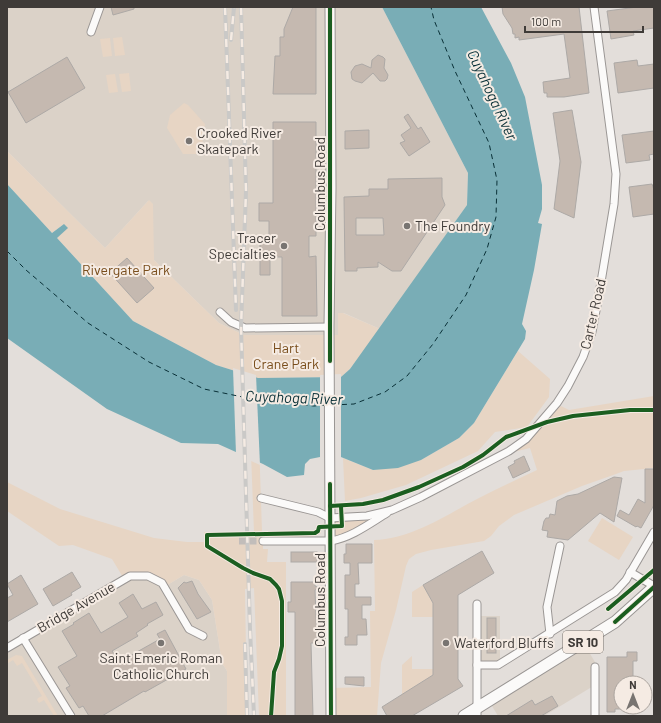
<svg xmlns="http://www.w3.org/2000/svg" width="661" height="723" font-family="Barlow,sans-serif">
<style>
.built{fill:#dbd2c8}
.green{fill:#e7d5c4}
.water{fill:#79adb6}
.pier{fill:#e3deda}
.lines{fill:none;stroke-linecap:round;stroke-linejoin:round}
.ferry{stroke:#093037;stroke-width:1;stroke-dasharray:5 4;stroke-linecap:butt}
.building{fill:#c5b9b0;stroke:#ada9a6;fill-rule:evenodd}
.minor-tunnel{stroke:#c2bdba;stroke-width:7;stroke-dasharray:7 3.5;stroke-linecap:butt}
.minor-casing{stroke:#9a9694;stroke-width:9}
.tertiary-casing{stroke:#9a9694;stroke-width:11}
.primary-casing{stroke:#9a9694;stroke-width:13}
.minor{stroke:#fbfaf9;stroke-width:7}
.tertiary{stroke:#fbfaf9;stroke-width:9}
.primary{stroke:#fbfaf9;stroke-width:11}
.rail-casing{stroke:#cac9c7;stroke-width:4}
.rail{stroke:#f5ebe3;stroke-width:2.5;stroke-dasharray:8;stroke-linecap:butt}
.cycleway-casing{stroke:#f5ebe3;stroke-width:6}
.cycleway{stroke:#1b5e20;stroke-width:4}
.poi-dot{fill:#787471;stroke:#f5ebe3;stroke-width:1.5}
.labels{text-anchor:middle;stroke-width:4;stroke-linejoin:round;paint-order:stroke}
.shield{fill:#f5ebe3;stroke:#76706b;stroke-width:1}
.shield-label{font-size:13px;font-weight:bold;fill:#3f3b38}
.poi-label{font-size:14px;fill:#3f3b38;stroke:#f5ebe3;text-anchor:start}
.street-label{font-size:14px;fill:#3f3b38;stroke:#f5ebe3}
.park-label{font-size:14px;fill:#794d1b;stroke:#f5ebe3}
.water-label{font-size:15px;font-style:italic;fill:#093037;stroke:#f5ebe3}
</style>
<rect width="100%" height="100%" fill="#e3deda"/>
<g class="built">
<path d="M7 7H382L468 173 467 205 380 329 344 313H338V335H244L219 323 154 260 148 201 105 248 7 151Z"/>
<path d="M140 575 164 587 184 575 199 580 212 600 222 663 227 671V716H7V648L130 576Z"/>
<path d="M477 616H500V663L477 665Z"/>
<path d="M583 642 595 662V685L544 716H498L489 701Z"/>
</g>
<g class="green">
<path d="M122 37 125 55 115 56 113 38Z"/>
<path d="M110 38 112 56 103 57 100 39Z"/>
<path d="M129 73 131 91 122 92 119 74Z"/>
<path d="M115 74 118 92 109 93 106 75Z"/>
<path d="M184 103 188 105 205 124 201 154H183L167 128 170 115Z"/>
<path d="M7 151 105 248 149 200 153 204 154 260 219 323 244 335H338V313H343L380 329 350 369 341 377 257 378 262 532H309L316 531V526H321V533C312 540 275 539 263 539V549H268L267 562H286V716H259L254 588 245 589 247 716H227V671L222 663 212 600 199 580 184 575 164 587 156 579H124L112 559 73 545 59 546 7 511V482L60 509 154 538 187 542H204V532H254L248 375 216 365 133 321 57 238 64 224 52 233 7 184Z"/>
<path d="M518 351 550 379 549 397 527 427 495 432 478 451 406 485 361 498 345 501 343 458 373 470 421 460 459 438 474 423Z"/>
<path d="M654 396V468L624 471 616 474 582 486 514 515 499 526 491 536 484 541 431 550 416 554 409 559 406 566 396 610 381 663 377 716H331V688L371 687 370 611H375L374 540C412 539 446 515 479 498 498 488 518 479 537 470L530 448 509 453 537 426 561 406 569 410Z"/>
<path d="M390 511 331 541 330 518Z"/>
<path d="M602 518 633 537 619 560 588 541Z"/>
<path d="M423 585 433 603V617H412V592Z"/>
<path d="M16 655 22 656 58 716H54L44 700 39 703 37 700 38 698 42 696 22 663 17 666 13 660 7 664V660Z"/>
<path d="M412 656V669H433V675L402 695V665Z"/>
</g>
<path class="water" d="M382 7H481L511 63 525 97 542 185V209L538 223 542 224 534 270 522 324 526 331 525 339 474 423 459 438 421 460 398 468 373 470 341 457H320L310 459 305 464 304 475 287 477 263 464 218 444 181 443 107 409 7 338V184L52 233 64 224 68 228 57 238 133 321 216 365 258 378 341 377 350 369 467 205 468 173Z"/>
<g class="pier">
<path d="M233 368 256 375 260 465 236 454Z"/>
<path d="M341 374V459H320V375Z"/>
</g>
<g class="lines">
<g class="ferry">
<path d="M7 251 26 270 88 323 149 362 204 389 262 401 314 406 326 405"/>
<path d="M333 405 354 404 385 392 407 376 433 344 466 295 487 249 496 217 497 180 489 143 455 71 434 20 431 7"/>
</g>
</g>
<g class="building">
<path d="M111 7H134V9L113 15Z"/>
<path d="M293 7H316V94H273L275 56H280V37H284V29Z"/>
<path d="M502 7H579L589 93 564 97H547V93H544L543 82 570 78 564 34 519 40V37L515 38V34H513L512 28 503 14Z"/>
<path d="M637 7H654V28L633 31 634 35 611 39 607 11Z"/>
<path d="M378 55 383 57 385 59 384 68 388 75 387 79 385 81H380L373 73 362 83 355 81 352 79 351 72 355 66 362 64 371 68 372 60Z"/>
<path d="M67 57 85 88 26 123 8 92Z"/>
<path d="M637 60 638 66 654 64V88L618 93 614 63Z"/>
<path d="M572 110 581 162 574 218 554 209 560 161 553 113Z"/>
<path d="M408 114 418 129 421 127 430 142 409 156 400 143 405 141 401 135 411 128 404 117Z"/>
<path d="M273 122H316V236H309V257L316 256 317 316H282V257H270V275H260V236H269V221H259V203H273Z"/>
<path d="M369 130V148L345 149V131Z"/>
<path d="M654 131V154L649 155 650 160 626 163 622 135Z"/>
<path d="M442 178V197L445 205 401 271H392L378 262V267L357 268V271H345L344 197 369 196V189H388V179ZM356 218H383L384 235H356Z"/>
<path d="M652 184 654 190V214L633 217 629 187Z"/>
<path d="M127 258 154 288 137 303 110 273Z"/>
<path d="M524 456 530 470 513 478 508 467 515 463 514 461Z"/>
<path d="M645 469H654V505L641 528 637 526 636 527 617 516 620 510 629 515 638 499 645 503Z"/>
<path d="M614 477 622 478 614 522 600 513 568 540 547 537 548 531 542 530 544 521 546 518H549L550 514 555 515 557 501 567 496 578 494Z"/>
<path d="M346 544H372V563H358L359 584H355V597H371V605H362V619H366L367 635H357V645H345V637H348V609H345V575H350V563H344V554H346Z"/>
<path d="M482 551 494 573 458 595V679L463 686 412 716H387L382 707 433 675V603L423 585Z"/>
<rect x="291" y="552" width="26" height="10"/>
<path d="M72 572 81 587 71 593 72 595 53 606 43 589Z"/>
<path d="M21 575 38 604 7 622V598L13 595 7 584Z"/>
<path d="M192 581 198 594 211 612 197 619 178 588 184 582 186 583Z"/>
<path d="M291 582H315V586L319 588 315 590 317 643H311L313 716H295V612H288V602H291Z"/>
<path d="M133 594 142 609 156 602 163 615 147 624 148 625 136 633 138 636 112 651 119 662 160 639 157 634 165 630 186 669 145 692 144 691 102 716H89L83 706 79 708 66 688 70 686 58 667 77 656 62 631 74 624 73 623 89 613 101 633 128 617 119 603Z"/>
<rect x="487" y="618" width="9" height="35"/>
<path d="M627 652H637V661H633V683H621V709H615V712H607V657H627Z"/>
<path d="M345 677H364V686L345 684Z"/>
<path d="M552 696 558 706 541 716H506L532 700 535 705Z"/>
</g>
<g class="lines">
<path class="minor-tunnel" d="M239 541H263"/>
<defs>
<g id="minor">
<path d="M91 32 100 7"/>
<path d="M220 312 231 322 245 328 329 327"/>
<path d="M261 498 318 512 330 518 367 516 392 510 421 497 509 451 526 439 557 403 568 386 583 357 592 332 598 300 614 204 616 174 594 7"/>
<path d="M263 541H331C352 537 369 524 387 513"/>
<path d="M630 572 654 586"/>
<path d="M550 634 547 607 560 546"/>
<path d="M23 638 71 716"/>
<path d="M7 648 130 576H148L162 583 189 629 203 636"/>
<path d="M477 665H498L615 592 626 580 654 532"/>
<path d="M477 716V604"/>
<path d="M595 716V667"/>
</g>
<path id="tertiary" d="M330 7 331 188 329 327 331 716"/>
<path id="primary" d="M464 716 615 622 654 587"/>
</defs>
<use href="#minor" class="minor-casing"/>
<use href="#tertiary" class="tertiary-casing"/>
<use href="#primary" class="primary-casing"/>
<use href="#minor" class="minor"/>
<use href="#tertiary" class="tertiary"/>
<use href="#primary" class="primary"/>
<defs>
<g id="rail">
<path d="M225 7 236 310"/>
<path d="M241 7 246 191 241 327 250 629 254 716"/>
<path d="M231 40 234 7"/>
<path d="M245 644 247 716"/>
</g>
</defs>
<use href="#rail" class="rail-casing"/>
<use href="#rail" class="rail"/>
<defs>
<g id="cycleway">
<path d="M330 7V361"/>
<path d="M330 484 331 716"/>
<path d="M330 506 363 504 383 500 419 487 463 467 483 455 506 437 547 422 573 416 630 410H654"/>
<path d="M608 609 654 570"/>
<path d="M615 622 654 587"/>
<path d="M271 716 274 672 279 659 282 646V601L279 589 276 585 270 579 253 573 243 568 207 546V535L315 533 318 531 319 527 342 526 341 506"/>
</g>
</defs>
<use href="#cycleway" class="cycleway-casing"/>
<use href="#cycleway" class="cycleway"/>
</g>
<g class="poi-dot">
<circle cx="189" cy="141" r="4"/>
<circle cx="407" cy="226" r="4"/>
<circle cx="284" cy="246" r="4"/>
<circle cx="161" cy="643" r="4"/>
<circle cx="446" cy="643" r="4"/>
</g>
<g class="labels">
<rect class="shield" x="563" y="631" width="40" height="22" rx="3"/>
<g class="shield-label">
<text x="583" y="647">SR 10</text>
</g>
<g class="poi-label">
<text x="197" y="138">Crooked River<tspan x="197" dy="16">Skatepark</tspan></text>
<text x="415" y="231">The Foundry</text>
<text x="276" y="243" text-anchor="end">Tracer<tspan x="276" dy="16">Specialties</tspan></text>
<text x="454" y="648">Waterford Bluffs</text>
<text x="161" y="663" text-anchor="middle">Saint Emeric Roman<tspan x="161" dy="16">Catholic Church</tspan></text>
</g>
<g class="street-label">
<text transform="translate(320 184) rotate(-90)" y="5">Columbus Road</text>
<text transform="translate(593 314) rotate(-77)" y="5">Carter Road</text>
<text transform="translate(320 600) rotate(-90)" y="5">Columbus Road</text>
<text transform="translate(76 607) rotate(-30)" y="5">Bridge Avenue</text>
</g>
<g class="park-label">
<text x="126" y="275">Rivergate Park</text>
<text x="286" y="353">Hart<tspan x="286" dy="16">Crane Park</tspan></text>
</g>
<g class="water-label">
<text transform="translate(492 95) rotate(65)" y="5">Cuyahoga River</text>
<text transform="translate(294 398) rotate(2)" y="5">Cuyahoga River</text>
</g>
</g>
<rect width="661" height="723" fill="none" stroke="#3f3b38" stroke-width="16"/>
<g transform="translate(633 695)"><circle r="19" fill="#f5ebe3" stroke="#aca59f"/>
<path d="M0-3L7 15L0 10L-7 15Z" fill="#787471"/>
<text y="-6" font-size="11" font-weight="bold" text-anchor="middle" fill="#3f3b38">N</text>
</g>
<path d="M525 26v6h118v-6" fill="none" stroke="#3f3b38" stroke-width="2"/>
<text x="531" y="26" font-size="12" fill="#3f3b38" stroke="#f5ebe3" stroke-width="3" paint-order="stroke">100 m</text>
</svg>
